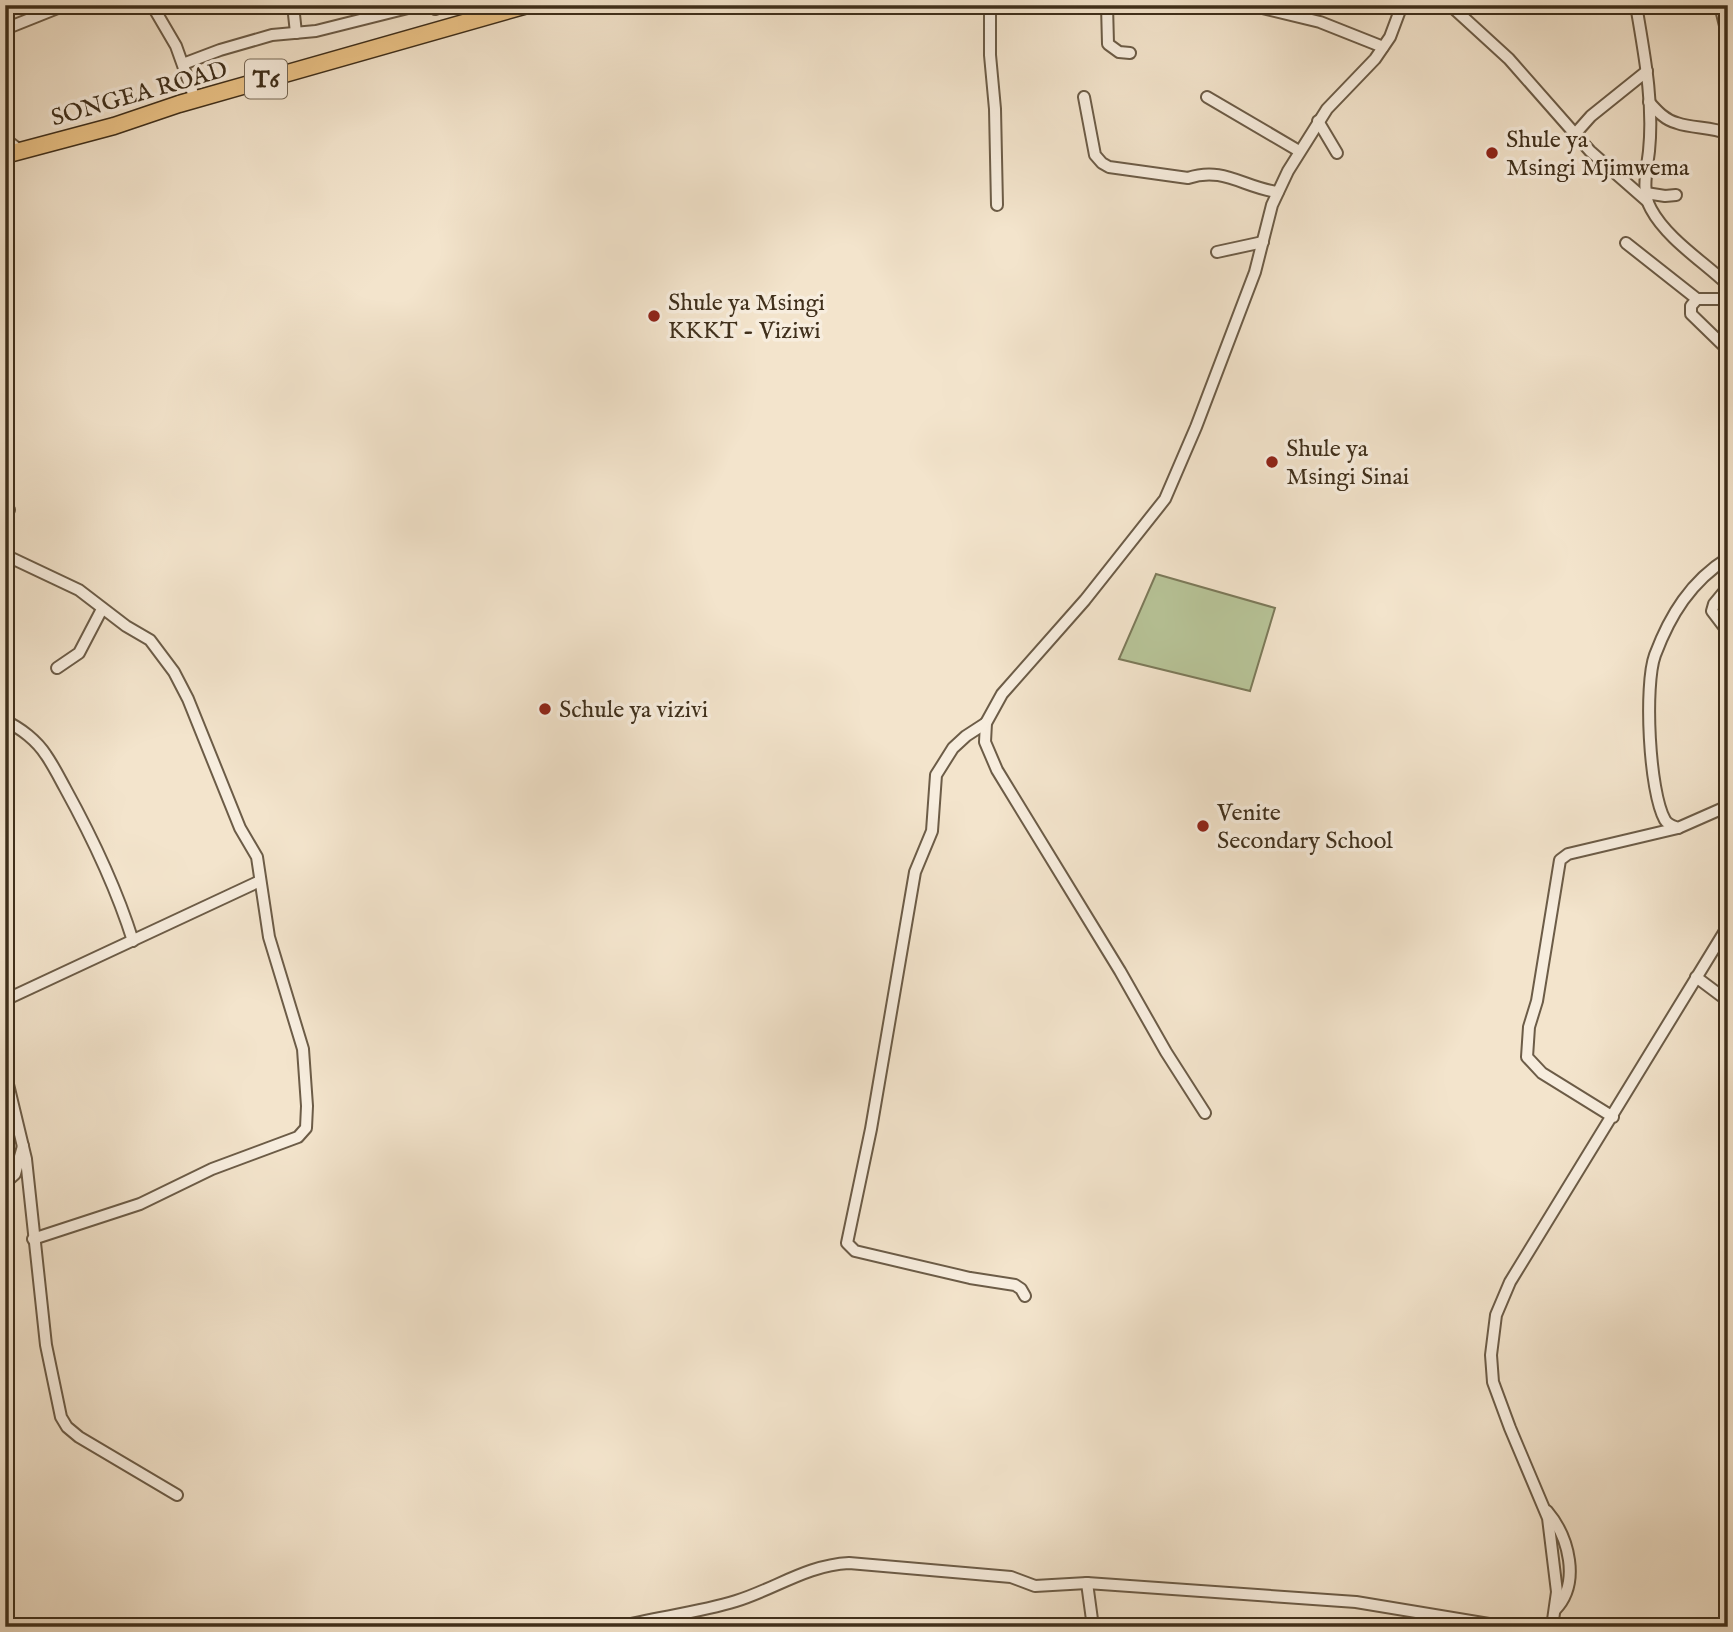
<svg xmlns="http://www.w3.org/2000/svg" width="1733" height="1632" font-family="'IM FELL English',serif">
<style>
.green{fill:#b8c599;stroke:#7c7a5a;stroke-width:2}
.lines{fill:none;stroke-linecap:round;stroke-linejoin:round}
.minor-casing{stroke:#6c5c47;stroke-width:14}
.highway-casing{stroke:#3f2f1b;stroke-width:19}
.minor{stroke:#f7edde;stroke-width:10}
.highway{stroke:#eac286;stroke-width:16}
.poi-dot{fill:#8f2418;stroke:#f7edde;stroke-width:2.5}
.labels{text-anchor:middle;stroke-width:7;stroke-linejoin:round;paint-order:stroke}
.shield{fill:#f7edde;stroke:#766856;stroke-width:2}
.shield-label{font-size:23px;font-weight:bold;fill:#3f2f1b}
.street-label{font-size:24px;fill:#3f2f1b;stroke:#f7edde}
.poi-label{font-size:24px;fill:#3f2f1b;stroke:#f7edde;text-anchor:start}
</style>
<rect width="100%" height="100%" fill="#f3e4cc"/>
<filter id="stains"><feTurbulence type="fractalNoise" baseFrequency=".00286" numOctaves="4"/><feColorMatrix values="0 0 0 0 .2 0 0 0 0 .09 0 0 0 0 .02 0 0 0 .5 -.17"/></filter>
<radialGradient id="worn" r=".72"><stop offset=".6" stop-color="#630" stop-opacity="0"/><stop offset="1" stop-color="#630" stop-opacity=".3"/></radialGradient>
<path class="green" d="M1156 574 1275 608 1250 691 1119 659Z"/>
<g class="lines">
<defs>
<g id="minor">
<path d="M152 5 176 46 195 99"/>
<path d="M293 5 296 33"/>
<path d="M429 5 435 9 447 5"/>
<path d="M990 5V55L995 109 997 205"/>
<path d="M1107 5 1108 44 1119 52 1130 53"/>
<path d="M1250 5 1320 22 1383 47"/>
<path d="M1450 5 1509 59 1590 151 1647 201"/>
<path d="M1636 5C1644 53 1654 102 1649 151 1647 169 1641 192 1651 209 1667 239 1704 262 1728 285"/>
<path d="M1720 5 1728 38"/>
<path d="M5 7 7 5"/>
<path d="M5 29 65 5"/>
<path d="M183 64 220 50 272 35 316 31 420 5"/>
<path d="M1084 97 1095 155 1102 163 1109 167 1188 178C1224 166 1244 188 1278 192"/>
<path d="M1207 97 1299 151"/>
<path d="M1649 102C1657 111 1665 120 1677 123 1694 129 1711 126 1728 134"/>
<path d="M1318 121 1337 153"/>
<path d="M1575 134 1591 116 1647 71"/>
<path d="M5 139 21 151"/>
<path d="M1646 193 1665 196 1676 195"/>
<path d="M1626 243 1697 299H1728"/>
<path d="M1217 252 1263 242"/>
<path d="M1697 299 1691 306V314L1728 350"/>
<path d="M5 507 9 510"/>
<path d="M5 555 79 590 126 626 150 640 174 672 188 699 240 828 257 857 269 937 303 1049 307 1106 306 1128 298 1137 212 1169 140 1204 33 1239"/>
<path d="M1728 558C1691 581 1670 615 1655 655 1644 685 1649 792 1665 820 1668 825 1673 826 1678 828L1728 806"/>
<path d="M1728 587 1714 604 1712 611 1728 632"/>
<path d="M57 668 79 653 102 609"/>
<path d="M5 721C21 728 37 741 46 755 53 765 59 777 65 788 92 837 116 887 133 941"/>
<path d="M986 723 966 736 953 748 936 775 932 831 915 872 871 1129 847 1243 855 1251 970 1278 1015 1285 1021 1289 1025 1296"/>
<path d="M1696 977 1728 1001"/>
<path d="M5 1000 260 881"/>
<path d="M5 1072 26 1159 46 1345 61 1417 67 1427 79 1437 177 1495"/>
<path d="M1205 1113 1166 1052 1120 971 997 770 985 742 986 723 1002 694 1085 600 1165 499 1196 427 1255 272 1272 205 1288 171 1327 109 1375 59 1390 37 1402 5"/>
<path d="M1613 1117 1542 1073 1527 1057 1529 1027 1537 1001 1560 860 1568 854 1678 828"/>
<path d="M5 1183 15 1174 23 1146"/>
<path d="M1547 1511C1569 1537 1581 1583 1555 1610"/>
<path d="M1087 1583 1093 1627"/>
<path d="M618 1627C657 1617 697 1613 736 1601 775 1589 807 1565 849 1563L1011 1577 1035 1586 1087 1583 1356 1602 1507 1627"/>
<path d="M1552 1627 1557 1592 1548 1518 1510 1428 1493 1382 1491 1355 1496 1315 1510 1282 1728 926"/>
</g>
<path id="highway" d="M5 155 114 126 179 104 527 5"/>
</defs>
<use href="#minor" class="minor-casing"/>
<use href="#highway" class="highway-casing"/>
<use href="#minor" class="minor"/>
<use href="#highway" class="highway"/>
</g>
<g class="poi-dot">
<circle cx="1492" cy="153" r="7"/>
<circle cx="654" cy="316" r="7"/>
<circle cx="1272" cy="462" r="7"/>
<circle cx="545" cy="709" r="7"/>
<circle cx="1203" cy="826" r="7"/>
</g>
<g class="labels">
<rect class="shield" x="245" y="59.5" width="42" height="39" rx="5"/>
<g class="shield-label">
<text x="266" y="87">T6</text>
</g>
<g class="street-label">
<text transform="translate(139 93) rotate(-16)" y="8">SONGEA ROAD</text>
</g>
<g class="poi-label">
<text x="1506" y="147">Shule ya<tspan x="1506" dy="28">Msingi Mjimwema</tspan></text>
<text x="668" y="310">Shule ya Msingi<tspan x="668" dy="28">KKKT - Viziwi</tspan></text>
<text x="1286" y="456">Shule ya<tspan x="1286" dy="28">Msingi Sinai</tspan></text>
<text x="559" y="717">Schule ya vizivi</text>
<text x="1217" y="820">Venite<tspan x="1217" dy="28">Secondary School</tspan></text>
</g>
</g>
<rect width="1733" height="1632" fill="none" stroke="#f3e4cc" stroke-width="28"/>
<rect x="7" y="7" width="1719" height="1618" fill="none" stroke="#3f2f1b" stroke-width="3.5"/>
<rect x="14" y="14" width="1705" height="1604" fill="none" stroke="#3f2f1b" stroke-width="2"/>
<rect width="100%" height="100%" filter="url(#stains)"/>
<rect width="100%" height="100%" fill="url(#worn)"/>
</svg>
